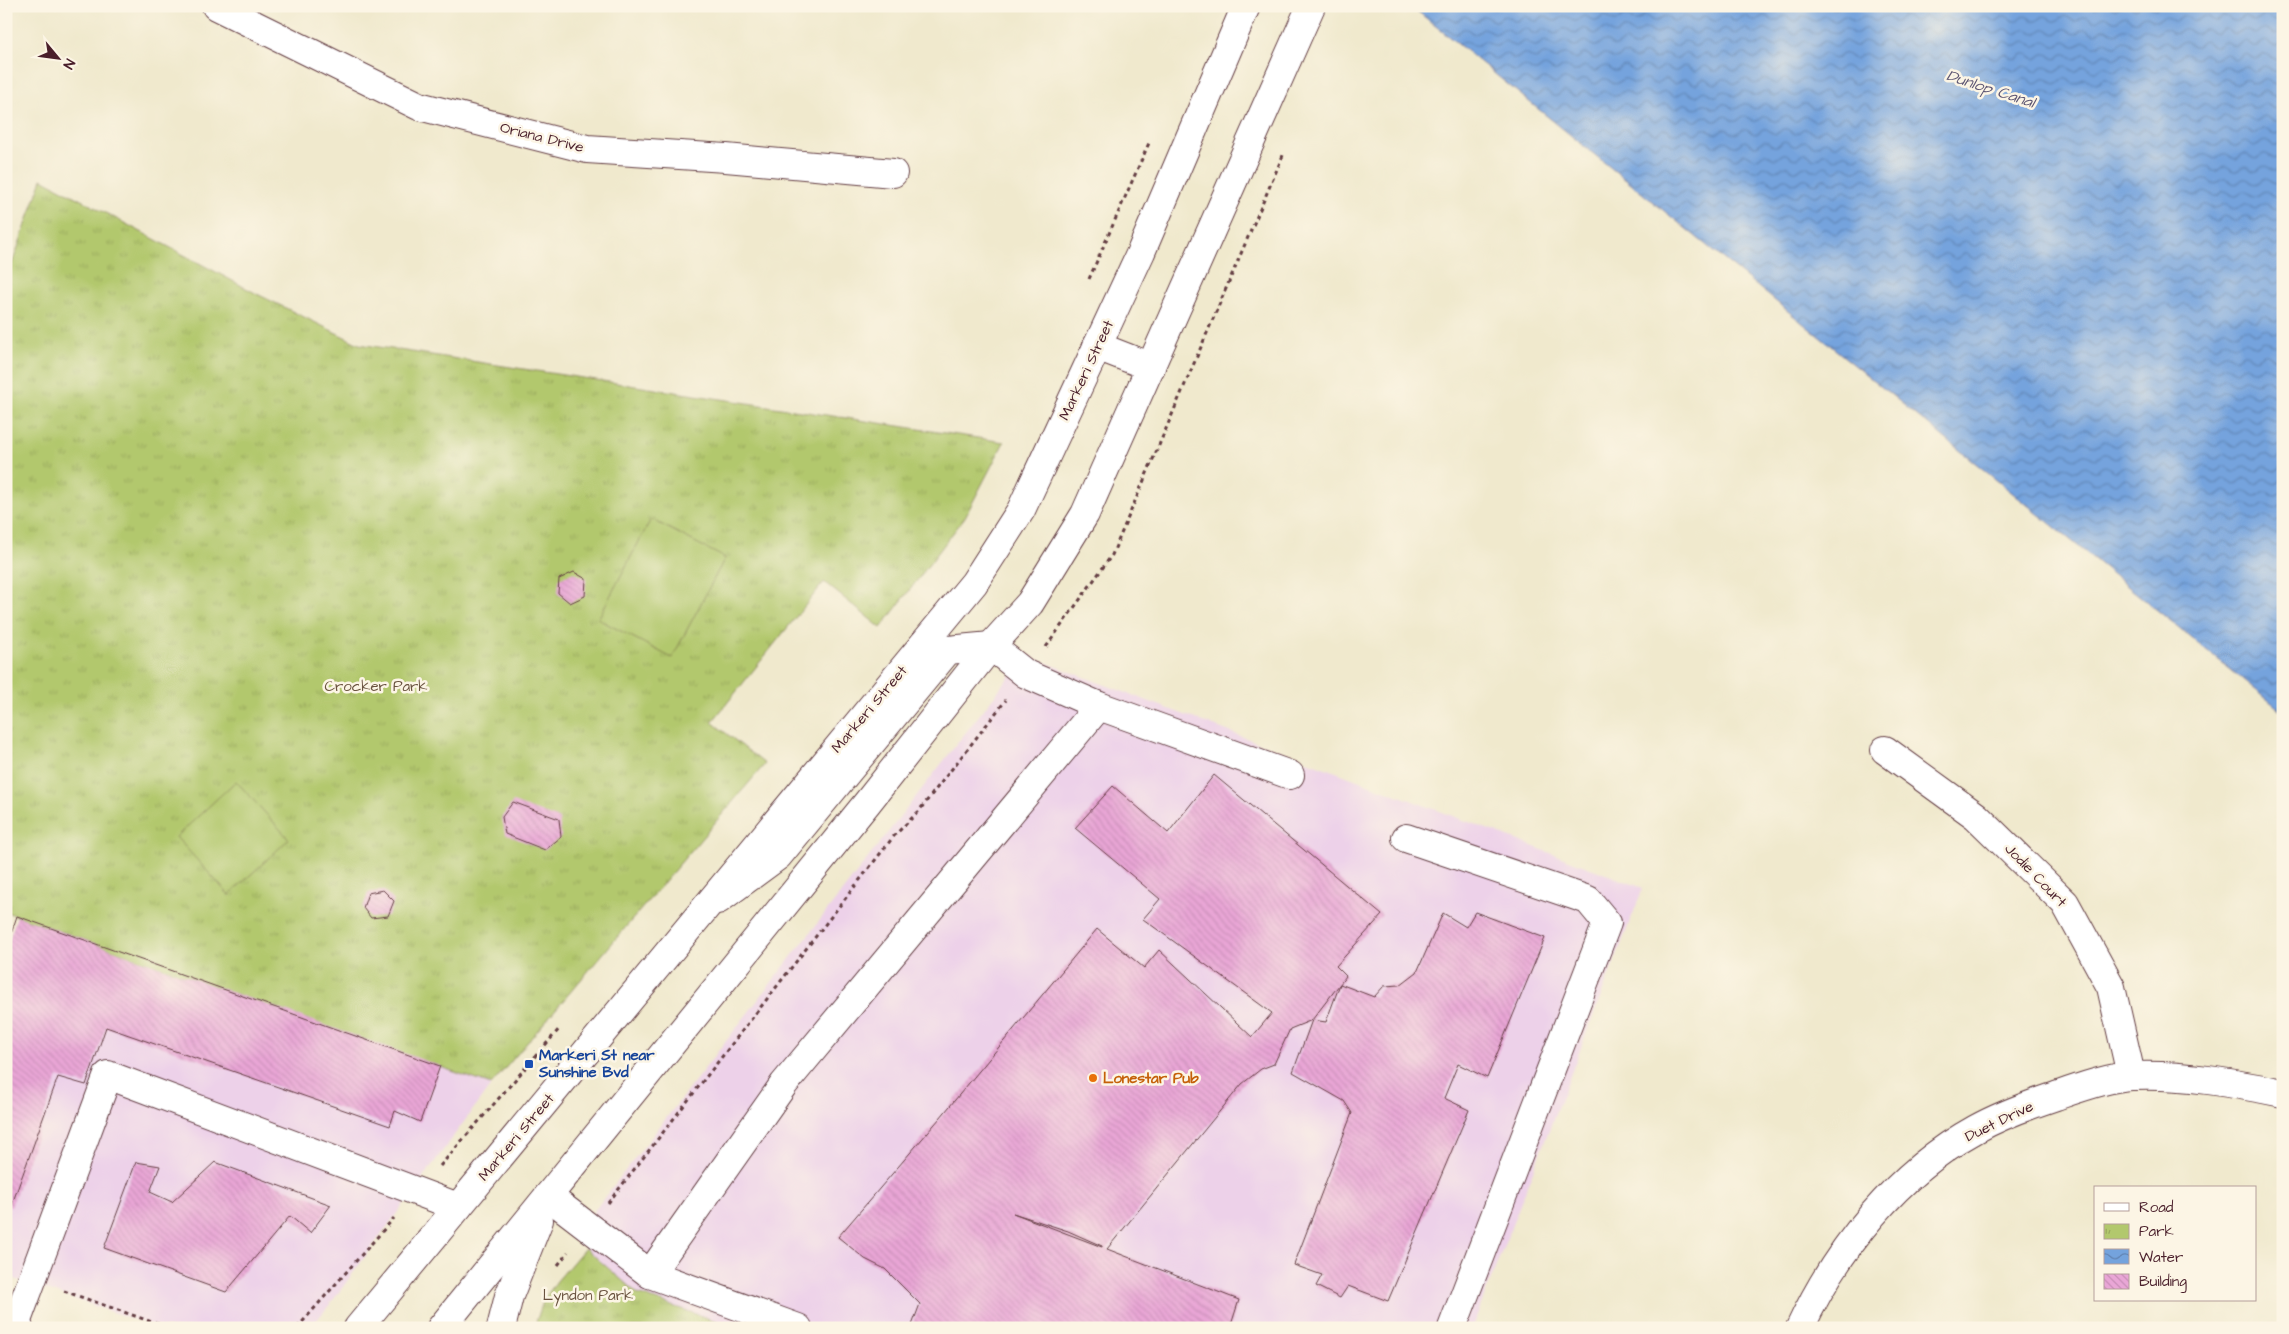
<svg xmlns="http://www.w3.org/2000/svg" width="2289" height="1334" font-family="'Architects Daughter',sans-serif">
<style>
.built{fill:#edd1e9}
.park{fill:url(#park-tufts);stroke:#7e744c}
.pitch{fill:#b2c86d;stroke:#7e744c}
.water{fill:url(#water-waves);stroke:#5f6184}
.building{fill:url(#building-back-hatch);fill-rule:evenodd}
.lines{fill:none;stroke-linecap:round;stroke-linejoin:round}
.minor-casing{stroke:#633d43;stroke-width:30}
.major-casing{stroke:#633d43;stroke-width:30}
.path{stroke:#633d43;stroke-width:3;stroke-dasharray:4 4;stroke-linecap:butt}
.minor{stroke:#fff;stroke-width:28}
.major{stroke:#fff;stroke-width:28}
.transit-dot{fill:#1a4fb4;stroke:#fcf5e5;stroke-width:2}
.food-dot{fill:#e8710a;stroke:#fcf5e5;stroke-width:2}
.labels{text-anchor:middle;stroke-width:5;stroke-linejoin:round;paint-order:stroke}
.street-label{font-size:15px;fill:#4a1f2b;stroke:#fcf5e5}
.park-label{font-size:15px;fill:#69523f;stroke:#fcf5e5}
.transit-label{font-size:15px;font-weight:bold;fill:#164399;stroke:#fcf5e5;text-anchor:start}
.food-label{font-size:15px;font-weight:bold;fill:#c56008;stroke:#fcf5e5;text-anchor:start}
.water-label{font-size:16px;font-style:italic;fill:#5b5472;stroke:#fcf5e5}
</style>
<defs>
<pattern id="park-tufts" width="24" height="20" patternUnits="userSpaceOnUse" patternTransform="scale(1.25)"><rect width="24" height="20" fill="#b2c86d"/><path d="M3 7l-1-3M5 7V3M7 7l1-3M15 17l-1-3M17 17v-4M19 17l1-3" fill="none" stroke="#9bab5f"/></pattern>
<pattern id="water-waves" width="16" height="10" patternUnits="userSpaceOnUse" patternTransform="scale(1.25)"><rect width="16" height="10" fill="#74a3dd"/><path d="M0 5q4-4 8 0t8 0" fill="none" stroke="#6184b3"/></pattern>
<pattern id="building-back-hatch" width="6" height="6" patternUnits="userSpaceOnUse" patternTransform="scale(1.25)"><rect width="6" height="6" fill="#e9a6d6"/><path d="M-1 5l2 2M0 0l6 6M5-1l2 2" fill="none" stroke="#c98eb8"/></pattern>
</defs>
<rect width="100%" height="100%" fill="#fcf5e5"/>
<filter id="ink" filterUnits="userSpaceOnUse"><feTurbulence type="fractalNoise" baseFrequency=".02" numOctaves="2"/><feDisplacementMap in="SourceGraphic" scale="10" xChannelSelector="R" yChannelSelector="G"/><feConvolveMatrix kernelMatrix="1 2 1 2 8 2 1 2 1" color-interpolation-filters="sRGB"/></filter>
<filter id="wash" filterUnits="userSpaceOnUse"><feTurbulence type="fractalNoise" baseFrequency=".0096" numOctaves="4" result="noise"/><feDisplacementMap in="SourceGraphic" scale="20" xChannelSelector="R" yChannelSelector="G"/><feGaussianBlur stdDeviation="1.12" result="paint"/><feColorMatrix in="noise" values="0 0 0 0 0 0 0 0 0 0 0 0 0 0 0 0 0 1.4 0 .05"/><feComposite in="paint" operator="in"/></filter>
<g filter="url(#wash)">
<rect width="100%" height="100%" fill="#f0e9cd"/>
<g class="built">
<path d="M1026 655 1643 888 1472 1328H736L638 1294 585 1248 594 1211Z"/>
<path d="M17 916 491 1085 331 1303 310 1328H159L6 1276V946Z"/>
</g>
<g class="park">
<path d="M42 179 257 294 359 344 1004 442 965 517 881 628 824 582 712 722 765 764 491 1085 6 912V281Z"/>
<path d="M585 1248 638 1294 736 1328H534L544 1299 557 1281Z"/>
</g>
<g class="pitch">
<path d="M651 519 725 558 672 658 598 619Z"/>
<path d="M236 781 289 839 229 895 176 837Z"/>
</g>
<path class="water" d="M1411 6H2283V712Z"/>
<g id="blocks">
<g class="building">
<path d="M574 572 586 579 585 596 570 603 558 593 559 579Z"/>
<path d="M1214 775 1382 915 1336 966 1346 976 1312 1020 1290 1029 1274 1064 1261 1069 1242 1084 1107 1249 1239 1300 1230 1328H911L920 1304 885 1269 865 1259 838 1237 940 1118 1097 929 1144 968 1159 950 1252 1037 1272 1013 1143 919 1160 899 1075 828 1113 786 1168 833ZM1013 1213 1068 1231 1102 1246V1247Z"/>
<path d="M513 802 559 819 561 837 545 850 505 834 502 817Z"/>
<path d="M383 890 394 901 388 916 371 918 363 908 368 893Z"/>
<path d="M1475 912 1545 938 1487 1078 1458 1064 1444 1098 1469 1110 1388 1301 1348 1286 1340 1298 1316 1286 1322 1275 1294 1265 1352 1113 1344 1101 1293 1072 1312 1020 1326 1022 1340 984 1374 997 1384 986 1400 985 1417 972 1443 913 1466 927Z"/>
<path d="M17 916 440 1066 420 1122 395 1111 390 1126 106 1027 86 1085 58 1077 11 1207 6 1206V949Z"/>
<path d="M136 1162 160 1166 150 1192 172 1202 215 1162 331 1205 310 1233 290 1216 226 1292 104 1248Z"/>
</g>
</g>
</g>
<g filter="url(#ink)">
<use href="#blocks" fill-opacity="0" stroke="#633d43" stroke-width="1"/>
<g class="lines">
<defs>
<g id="minor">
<path d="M216 6 419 106 587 149 726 158 893 173"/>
<path d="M1097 346 1151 367"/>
<path d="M1885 750 1976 816 2065 903 2111 987 2131 1075"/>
<path d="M1406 838 1588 900 1607 923 1452 1328"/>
<path d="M718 900 778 856 948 650 991 646 1026 674 1099 706 1290 775"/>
<path d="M548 1196 650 1274 798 1328"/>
<path d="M650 1274 784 1084 1099 706"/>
<path d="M15 1326 108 1075 458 1207"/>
<path d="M1800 1328C1837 1248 1898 1172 1976 1129 2001 1115 2029 1105 2056 1096 2076 1089 2112 1076 2133 1076 2183 1074 2233 1083 2283 1093"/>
</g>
<g id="major">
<path d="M6 1323 19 1328"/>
<path d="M358 1328 974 583 1021 510 1141 252 1246 6"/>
<path d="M441 1328 867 803 991 646 1030 603 1085 514 1311 6"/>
<path d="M501 1328 509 1296 539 1220"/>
</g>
</defs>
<use href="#minor" class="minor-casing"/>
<use href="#major" class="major-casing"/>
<g class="path">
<path d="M1089 279 1149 143"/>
<path d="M1046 647 1112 555 1284 153"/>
<path d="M440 1166 560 1028"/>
<path d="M608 1203 894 836 918 812 1006 700"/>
<path d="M558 1265 568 1252"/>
<path d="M64 1291 169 1328"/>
<path d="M297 1328 394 1218"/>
</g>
<use href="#minor" class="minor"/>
<use href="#major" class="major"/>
</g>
</g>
<rect class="transit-dot" x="524" y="1059" width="10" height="10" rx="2.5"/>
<circle class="food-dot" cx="1093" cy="1078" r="5"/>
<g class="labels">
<g class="street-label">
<text transform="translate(542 137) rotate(14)" y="5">Oriana Drive</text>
<text transform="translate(1086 370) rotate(-65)" y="5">Markeri Street</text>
<text transform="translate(869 709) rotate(-50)" y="5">Markeri Street</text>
<text transform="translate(2036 875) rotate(46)" y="5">Jodie Court</text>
<text transform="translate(1999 1121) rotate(-26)" y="5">Duet Drive</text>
<text transform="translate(516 1137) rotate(-50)" y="5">Markeri Street</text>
</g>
<g class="park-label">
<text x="376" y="691">Crocker Park</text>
<text x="588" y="1300">Lyndon Park</text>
</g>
<g class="transit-label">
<text x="539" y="1060">Markeri St near<tspan x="539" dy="17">Sunshine Bvd</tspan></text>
</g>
<g class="food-label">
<text x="1103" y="1083">Lonestar Pub</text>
</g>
<g class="water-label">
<text transform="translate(1991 88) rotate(18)" y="6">Dunlop Canal</text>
</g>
</g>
<rect width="2289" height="1334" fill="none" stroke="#fcf5e5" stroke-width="25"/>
<rect x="2094" y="1186" width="162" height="115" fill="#fcf5e5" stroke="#b59f9b"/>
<rect x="2104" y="1203" width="25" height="8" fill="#ffffff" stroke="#b59f9b"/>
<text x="2139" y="1212" font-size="15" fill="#4a1f2b">Road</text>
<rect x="2104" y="1224" width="25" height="15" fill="url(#park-tufts)" stroke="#b59f9b"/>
<text x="2139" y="1236" font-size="15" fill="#4a1f2b">Park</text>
<rect x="2104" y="1249" width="25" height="15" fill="url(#water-waves)" stroke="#b59f9b"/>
<text x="2139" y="1262" font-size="15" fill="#4a1f2b">Water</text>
<rect x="2104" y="1274" width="25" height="15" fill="url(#building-back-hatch)" stroke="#b59f9b"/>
<text x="2139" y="1286" font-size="15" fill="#4a1f2b">Building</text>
<g transform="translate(58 58) rotate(119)" stroke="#fcf5e5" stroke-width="4" paint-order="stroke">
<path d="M0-4L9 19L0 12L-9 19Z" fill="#4a1f2b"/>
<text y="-8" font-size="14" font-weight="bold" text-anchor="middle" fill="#4a1f2b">N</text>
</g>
</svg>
